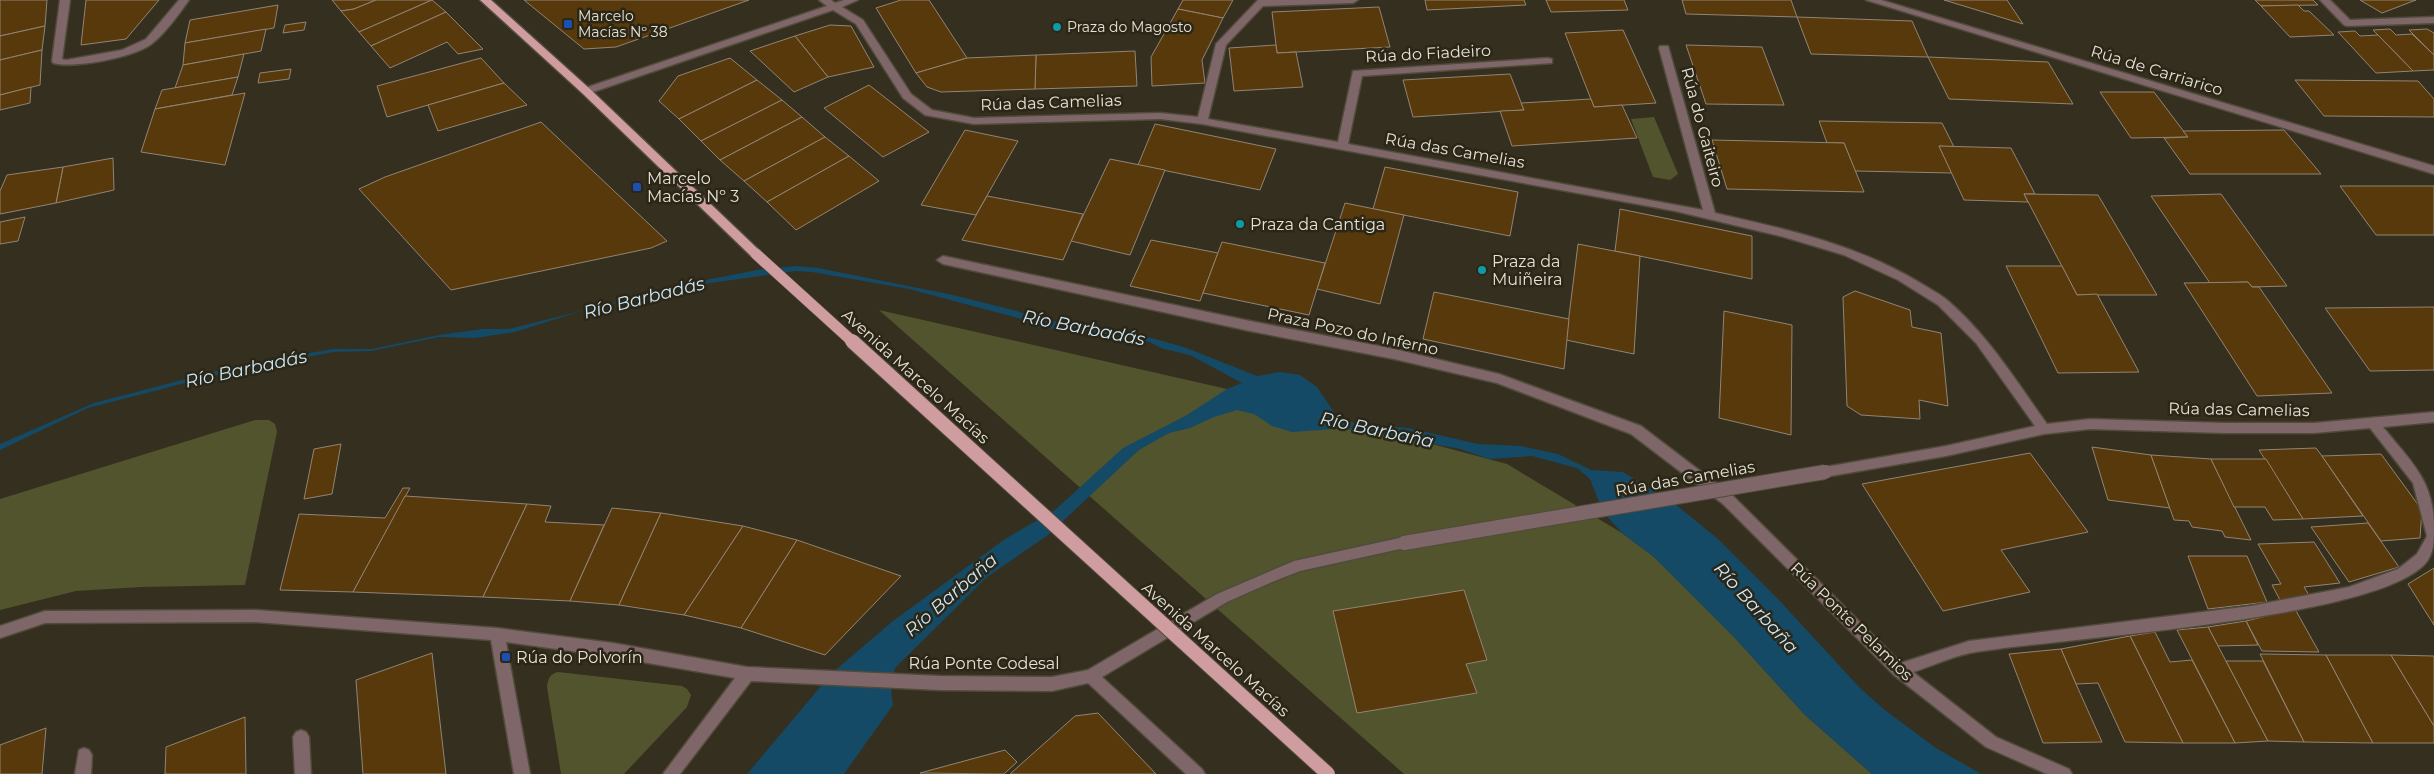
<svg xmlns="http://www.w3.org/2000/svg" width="2434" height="774" font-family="Montserrat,sans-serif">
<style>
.green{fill:#52542d}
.water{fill:#144a66}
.building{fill:#58390c;stroke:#918474}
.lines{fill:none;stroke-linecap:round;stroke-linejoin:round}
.minor-casing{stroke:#514b3c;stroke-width:3}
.major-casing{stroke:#514b3c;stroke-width:3}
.minor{fill:#7f6668;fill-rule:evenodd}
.major{fill:#cf9ca0;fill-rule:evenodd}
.minor-bridge-casing{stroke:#514b3c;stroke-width:16;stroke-linecap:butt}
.major-bridge-far1-casing{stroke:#514b3c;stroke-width:12;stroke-linecap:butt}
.major-bridge-casing{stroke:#514b3c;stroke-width:16;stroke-linecap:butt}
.minor-bridge{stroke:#7f6668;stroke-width:14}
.major-bridge-far1{stroke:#cf9ca0;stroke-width:11}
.major-bridge{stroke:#cf9ca0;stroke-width:14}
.transit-dot{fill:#1a4fb4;stroke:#2b2616;stroke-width:2}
.culture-dot{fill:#0f9aa8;stroke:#2b2616;stroke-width:2}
.labels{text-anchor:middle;stroke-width:5;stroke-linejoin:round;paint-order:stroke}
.far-poi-label{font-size:14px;fill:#e4e1d6;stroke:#2b2616;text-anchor:start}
.street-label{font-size:16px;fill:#e4e1d6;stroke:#2b2616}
.poi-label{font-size:16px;fill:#e4e1d6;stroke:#2b2616;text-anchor:start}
.water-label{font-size:18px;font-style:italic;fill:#cae8fb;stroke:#2b2616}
</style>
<rect width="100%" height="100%" fill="#352f1f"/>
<g class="green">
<path d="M1654 117 1678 174 1670 180 1653 177 1631 119Z"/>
<path d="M879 310 1227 389 1507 464 1622 533 1654 557 1734 637 1805 715 1872 774H1404Z"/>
<path d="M255 420H269L275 424 277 432 245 585 141 587 76 591 0 610V499Z"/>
<path d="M558 672 682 686 687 689 691 695 687 707 624 774H561L547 687C548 678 550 674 558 672Z"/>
</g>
<path class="water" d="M796 266 818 268 953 295 1017 311 1042 320 1082 324 1144 336 1184 347 1257 376 1280 372 1300 375 1317 387 1336 415 1351 423 1408 428 1478 444 1521 446 1558 454 1591 470 1623 472 1675 504 1718 539 1777 598 1860 688 1886 711 1936 748 1981 774H1872L1805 715 1734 637 1654 557 1622 533 1603 512 1590 479 1577 468 1532 456 1489 459 1460 449 1360 430 1334 429 1292 432 1272 426 1254 414 1237 410 1214 417 1190 428 1169 433 1139 450 1048 535 987 577 895 668 891 687 893 705 844 774H747L832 673 893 621 1005 539 1055 510 1123 448 1187 415 1227 389 1242 383 1190 355 1164 349 1149 342 1132 337 1035 327 1018 318 909 289 812 272 796 271 689 286 578 312 515 332 475 338 439 337 371 351 334 352 236 370 88 408 0 450V444L94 403 236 366 333 349H372L439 335 483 329H509L701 281 757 270Z"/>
<g class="building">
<path d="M0 0H47L45 26 0 36Z"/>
<path d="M86 0H159L126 39 81 45Z"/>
<path d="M332 0H376L354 9 341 11Z"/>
<path d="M376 0H432L359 32 341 11 354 9Z"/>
<path d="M432 0 446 12 371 46 359 32Z"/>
<path d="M524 0H749L616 47 584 49Z"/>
<path d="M901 0H929L967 58 916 73 876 8Z"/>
<path d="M1183 0H1233L1223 18 1178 9Z"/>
<path d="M1425 0H1524L1526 5 1427 10Z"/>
<path d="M1546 0H1624L1628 10 1551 12Z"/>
<path d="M1682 0H1791L1797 17 1686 14Z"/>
<path d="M1944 0H2007L2023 24Z"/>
<path d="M2255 0H2313L2318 5 2261 6Z"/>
<path d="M2360 0H2416L2382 13Z"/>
<path d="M278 5 274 28 185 43 190 20Z"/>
<path d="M2298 5 2304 11H2309L2334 35 2290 37 2261 6Z"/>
<path d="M1379 7 1390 47 1277 53 1272 12Z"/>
<path d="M1178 9 1223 18 1202 60 1205 83 1152 86 1151 57Z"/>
<path d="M446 12 483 49 458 54 447 42 390 68 371 46Z"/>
<path d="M1797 17 1912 21 1928 57 1811 54Z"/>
<path d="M306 22 304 30 283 33 285 25Z"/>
<path d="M830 25 851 26 874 67 828 77 795 36Z"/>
<path d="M45 26 42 50 0 60V36Z"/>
<path d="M266 29 261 51 183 65 185 43Z"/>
<path d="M2390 29 2396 35 2412 34 2434 55V70L2413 71 2373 30Z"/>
<path d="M2427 29 2434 33V55L2409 30Z"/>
<path d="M1623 30 1656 103 1594 107 1565 33Z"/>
<path d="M2355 31 2360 36 2378 35 2413 71 2376 73 2338 32Z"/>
<path d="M795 36 828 77 794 92 750 51Z"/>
<path d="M1276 45 1277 53 1296 52 1303 87 1234 91 1229 48Z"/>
<path d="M1686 45 1762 47 1784 105 1706 104Z"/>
<path d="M42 50 40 85 0 95V60Z"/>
<path d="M1135 51 1137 86 1035 89 1036 55Z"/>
<path d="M244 54 238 77 175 88 183 65Z"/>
<path d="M1036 55 1035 89 941 92 927 87 916 73 967 58Z"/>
<path d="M1928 57 2048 62 2073 104 1949 99Z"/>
<path d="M481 58 504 83 387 117 377 86Z"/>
<path d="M730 58 757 80 679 119 659 101 678 76Z"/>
<path d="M291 69 289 79 258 83 260 73Z"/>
<path d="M1510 74 1524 110 1413 117 1403 80Z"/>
<path d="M238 77 232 95 155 109 162 90Z"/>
<path d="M757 80 782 100 701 141 679 119Z"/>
<path d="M2295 80 2418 81 2434 99V117L2324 116Z"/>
<path d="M504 83 527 105 438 131 428 105Z"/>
<path d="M869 85 929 132 883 157 824 108Z"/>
<path d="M31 87 30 103 0 110V95Z"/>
<path d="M2100 92H2154L2188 137 2131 138Z"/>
<path d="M245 93 225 165 141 152 155 109Z"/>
<path d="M1591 99 1594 107 1622 105 1637 138 1512 146 1500 111 1524 110 1521 103Z"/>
<path d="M782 100 802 117 720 160 701 141Z"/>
<path d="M802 117 825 137 744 181 720 160Z"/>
<path d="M1819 121 1942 123 1954 147 1939 146 1952 173 1855 171 1844 143H1827Z"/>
<path d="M541 122 667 241 651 248 451 290 359 189 385 177Z"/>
<path d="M1155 124 1276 149 1260 190 1138 165Z"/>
<path d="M965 130 1018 141 976 215 921 205Z"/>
<path d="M2284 130 2321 174H2190L2164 138 2188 137 2183 131Z"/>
<path d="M825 137 849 156 767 202 744 181Z"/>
<path d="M1712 140 1844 143 1864 192 1727 189Z"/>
<path d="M1939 146 2011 148 2035 194H2024L2028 202 1964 200Z"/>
<path d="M849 156 879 181 796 230 767 202Z"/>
<path d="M113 158 114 190 56 203 63 167Z"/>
<path d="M1110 159 1165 170 1130 255 1071 241Z"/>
<path d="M63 167 56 203 0 214V191L7 175Z"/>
<path d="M1385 167 1518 192 1510 236 1373 209Z"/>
<path d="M2340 186H2434V235H2376Z"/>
<path d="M2024 194 2098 195 2157 295H2077Z"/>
<path d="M2221 194 2287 286 2252 287 2248 282 2210 283 2151 196Z"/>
<path d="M987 196 1083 214 1063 260 962 240Z"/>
<path d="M1345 203 1404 215 1380 304 1317 289Z"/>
<path d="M1620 209 1752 236V279L1615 251Z"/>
<path d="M25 217 18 241 0 244V222Z"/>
<path d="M1151 240 1218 253 1200 301 1130 286Z"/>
<path d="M1222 242 1325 263 1309 315 1203 293Z"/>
<path d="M1578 244 1640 256 1634 354 1566 340Z"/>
<path d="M2006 266H2062L2077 295 2097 294 2139 372 2058 373Z"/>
<path d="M2248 282 2252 287H2259L2332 393 2257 396 2184 283Z"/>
<path d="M1855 291 1910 310 1912 327 1941 333 1948 406 1919 400 1920 419 1861 415 1847 406 1843 297Z"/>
<path d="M1434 292 1569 319 1564 369 1423 339Z"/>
<path d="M2434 307V370L2370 371 2325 308Z"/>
<path d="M1724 311 1792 325 1791 435 1719 418Z"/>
<path d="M341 444 332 494 304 499 314 449Z"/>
<path d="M2092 447 2151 455 2170 508 2108 500Z"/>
<path d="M2316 448 2322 456 2363 516 2303 519 2259 450Z"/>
<path d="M2030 453 2088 532 2001 550 2030 592 1943 611 1862 484Z"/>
<path d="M2381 454 2422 510 2420 538 2381 541 2322 456Z"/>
<path d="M2151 455 2211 459 2251 540 2225 537 2222 531 2192 527 2189 521 2174 520Z"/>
<path d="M2211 459H2266L2303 519 2273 520 2265 507H2234Z"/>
<path d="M403 488H410L353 592 280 590 299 514 385 518Z"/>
<path d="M405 496 527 504 483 597 353 592Z"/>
<path d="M527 504 551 506 545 522 604 525 570 601 483 597Z"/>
<path d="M612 508 661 513 619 605 570 601Z"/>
<path d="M661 513 743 526 684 615 619 605Z"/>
<path d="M2368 523 2399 567 2349 582 2311 527Z"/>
<path d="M743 526 797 540 741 628 684 615Z"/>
<path d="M797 540 901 576 825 655 741 628Z"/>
<path d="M2314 542 2340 583 2304 587 2309 595 2280 600 2272 585 2281 584 2258 544Z"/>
<path d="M2188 556H2247L2267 602 2208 609Z"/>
<path d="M2434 568V625L2408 584Z"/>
<path d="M1464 590 1487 660 1466 664 1477 693 1357 713 1333 611Z"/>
<path d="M2295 609 2319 652 2262 651 2246 621Z"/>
<path d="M2246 621 2258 645 2218 646 2208 627Z"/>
<path d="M2208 627 2226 661 2268 741 2235 743 2177 630Z"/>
<path d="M2155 632 2170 662 2192 660 2235 743H2183L2130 636Z"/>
<path d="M2130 636 2183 743 2125 742 2098 683 2076 684 2061 649Z"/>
<path d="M2061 649 2076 684 2102 742 2043 743 2009 654Z"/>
<path d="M432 653 446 774H363L356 680Z"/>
<path d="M2260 654 2326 655 2373 743 2304 742Z"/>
<path d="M2326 655H2391L2434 726V743H2373Z"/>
<path d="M2391 655 2434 656V726Z"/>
<path d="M2226 661H2263L2304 742 2268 741Z"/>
<path d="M1098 713 1156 774H1010L1075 716Z"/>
<path d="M245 717 246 774H165L166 747Z"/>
<path d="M46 728 42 774H0V745Z"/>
<path d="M1005 750 1017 762 1004 774 920 773Z"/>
</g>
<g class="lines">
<defs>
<g id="minor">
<path d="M60 0H70L62 59 66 60 122 50 146 39 179 0H189C179 14 167 31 154 42 138 57 74 69 53 63L52 61Z"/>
<path d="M819 0H831L835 3 844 0H858L842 7 863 20 911 94 932 110 974 118 1160 113 1198 117 1216 44 1258 0H1358L1353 3 1263 6 1226 45 1208 119 1338 142 1353 71 1548 58 1552 59V63L1362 76 1348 144 1703 210 1659 48 1660 46H1668L1715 213C1786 229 1859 245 1922 284 1930 289 1940 294 1947 300 1988 335 2016 381 2047 424L2090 419 2224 423H2314L2434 412V422L2383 427C2411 462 2434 480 2434 528 2434 540 2434 550 2428 560 2388 620 2051 638 1970 653 1951 657 1932 666 1913 672L1996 737 2069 769 2072 774H2047L1986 747 1894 675 1723 504 1631 434 1497 383 1394 359 1250 331 943 264 937 260 943 256 1250 321 1394 349 1499 374 1641 426 1733 496 1901 663 1969 641 2251 606 2349 587 2398 569 2417 554 2427 536 2413 483 2370 428 2314 433H2224L2090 429 2044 434 1946 456 1825 477 1820 476 1818 472 1820 468 1825 467 1946 446 2035 426 1976 343 1938 305 1898 280 1844 255 1784 237 1675 211 1202 124 1160 119 974 124 925 115 903 98 856 24 833 10 590 93 586 94 581 91 582 89 827 6Z"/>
<path d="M1866 0H1881L2434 166V174Z"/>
<path d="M2320 0H2330L2350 20 2434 17V23L2347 26 2344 25Z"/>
<path d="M1404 537 1409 539 1411 543 1409 547 1300 571 1272 582 1227 602 1102 677 1202 769 1205 774H1186L1088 683 1052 691 940 690 751 681 680 774H663L735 678 613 657 506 642 530 774H514L491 640 256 622 45 623 0 638V626L45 611 256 610 497 628 613 643 747 667 940 676 1052 677 1088 670 1217 594 1294 561Z"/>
<path d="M301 730 306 732 309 737 311 774H295L293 737 296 732Z"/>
<path d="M84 748 89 750 92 755 91 774H75L79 750Z"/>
</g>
<path id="major" d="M480 0H491L590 89 760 251 762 254 760 257H752L582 93Z"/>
</defs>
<use href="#minor" class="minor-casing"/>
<use href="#major" class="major-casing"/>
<use href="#minor" class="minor"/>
<use href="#major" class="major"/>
<defs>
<path id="minor-bridge" d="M1404 543 1825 472"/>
<path id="major-bridge-far1" d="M756 254 853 342"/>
<path id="major-bridge" d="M852 341 1328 774"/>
</defs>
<use href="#minor-bridge" class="minor-bridge-casing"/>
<use href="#major-bridge-far1" class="major-bridge-far1-casing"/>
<use href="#major-bridge" class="major-bridge-casing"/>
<use href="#minor-bridge" class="minor-bridge"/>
<use href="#major-bridge-far1" class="major-bridge-far1"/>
<use href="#major-bridge" class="major-bridge"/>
</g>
<g class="transit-dot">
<rect x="563" y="19" width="10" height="10" rx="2.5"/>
<rect x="632" y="182" width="10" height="10" rx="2.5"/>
<rect x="501" y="652" width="10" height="10" rx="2.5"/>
</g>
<g class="culture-dot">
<circle cx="1057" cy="27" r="5"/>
<circle cx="1240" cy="224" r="5"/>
<circle cx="1482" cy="270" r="5"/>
</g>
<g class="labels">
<g class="far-poi-label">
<text x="578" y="21">Marcelo<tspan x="578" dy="16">Macías Nº 38</tspan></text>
<text x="1067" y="32">Praza do Magosto</text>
</g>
<g class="street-label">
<text transform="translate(1428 53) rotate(-3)" y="6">Rúa do Fiadeiro</text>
<text transform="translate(2157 70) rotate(17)" y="6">Rúa de Carriarico</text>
<text transform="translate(1051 102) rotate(-2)" y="6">Rúa das Camelias</text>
<text transform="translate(1703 127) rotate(75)" y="6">Rúa do Gaiteiro</text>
<text transform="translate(1455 150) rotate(10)" y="6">Rúa das Camelias</text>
<text transform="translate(1353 331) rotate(12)" y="6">Praza Pozo do Inferno</text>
<text transform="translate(916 376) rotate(42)" y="6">Avenida Marcelo Macías</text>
<text transform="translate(2239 409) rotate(1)" y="6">Rúa das Camelias</text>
<text transform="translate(1685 478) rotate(-10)" y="6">Rúa das Camelias</text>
<text transform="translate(1852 621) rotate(44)" y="6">Rúa Ponte Pelamios</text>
<text transform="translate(1216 649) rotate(42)" y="6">Avenida Marcelo Macías</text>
<text x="984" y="669">Rúa Ponte Codesal</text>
</g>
<g class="poi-label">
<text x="647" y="184">Marcelo<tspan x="647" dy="18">Macías Nº 3</tspan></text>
<text x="1250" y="230">Praza da Cantiga</text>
<text x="1492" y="267">Praza da<tspan x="1492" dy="18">Muiñeira</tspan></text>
<text x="516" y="663">Rúa do Polvorín</text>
</g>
<g class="water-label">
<text transform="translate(644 298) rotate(-14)" y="6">Río Barbadás</text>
<text transform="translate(1084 328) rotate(11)" y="6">Río Barbadás</text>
<text transform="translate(246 369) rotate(-12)" y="6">Río Barbadás</text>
<text transform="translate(1377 430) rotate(12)" y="6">Río Barbaña</text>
<text transform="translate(951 595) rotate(-41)" y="6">Río Barbaña</text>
<text transform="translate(1756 608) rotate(48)" y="6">Río Barbaña</text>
</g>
</g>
</svg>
